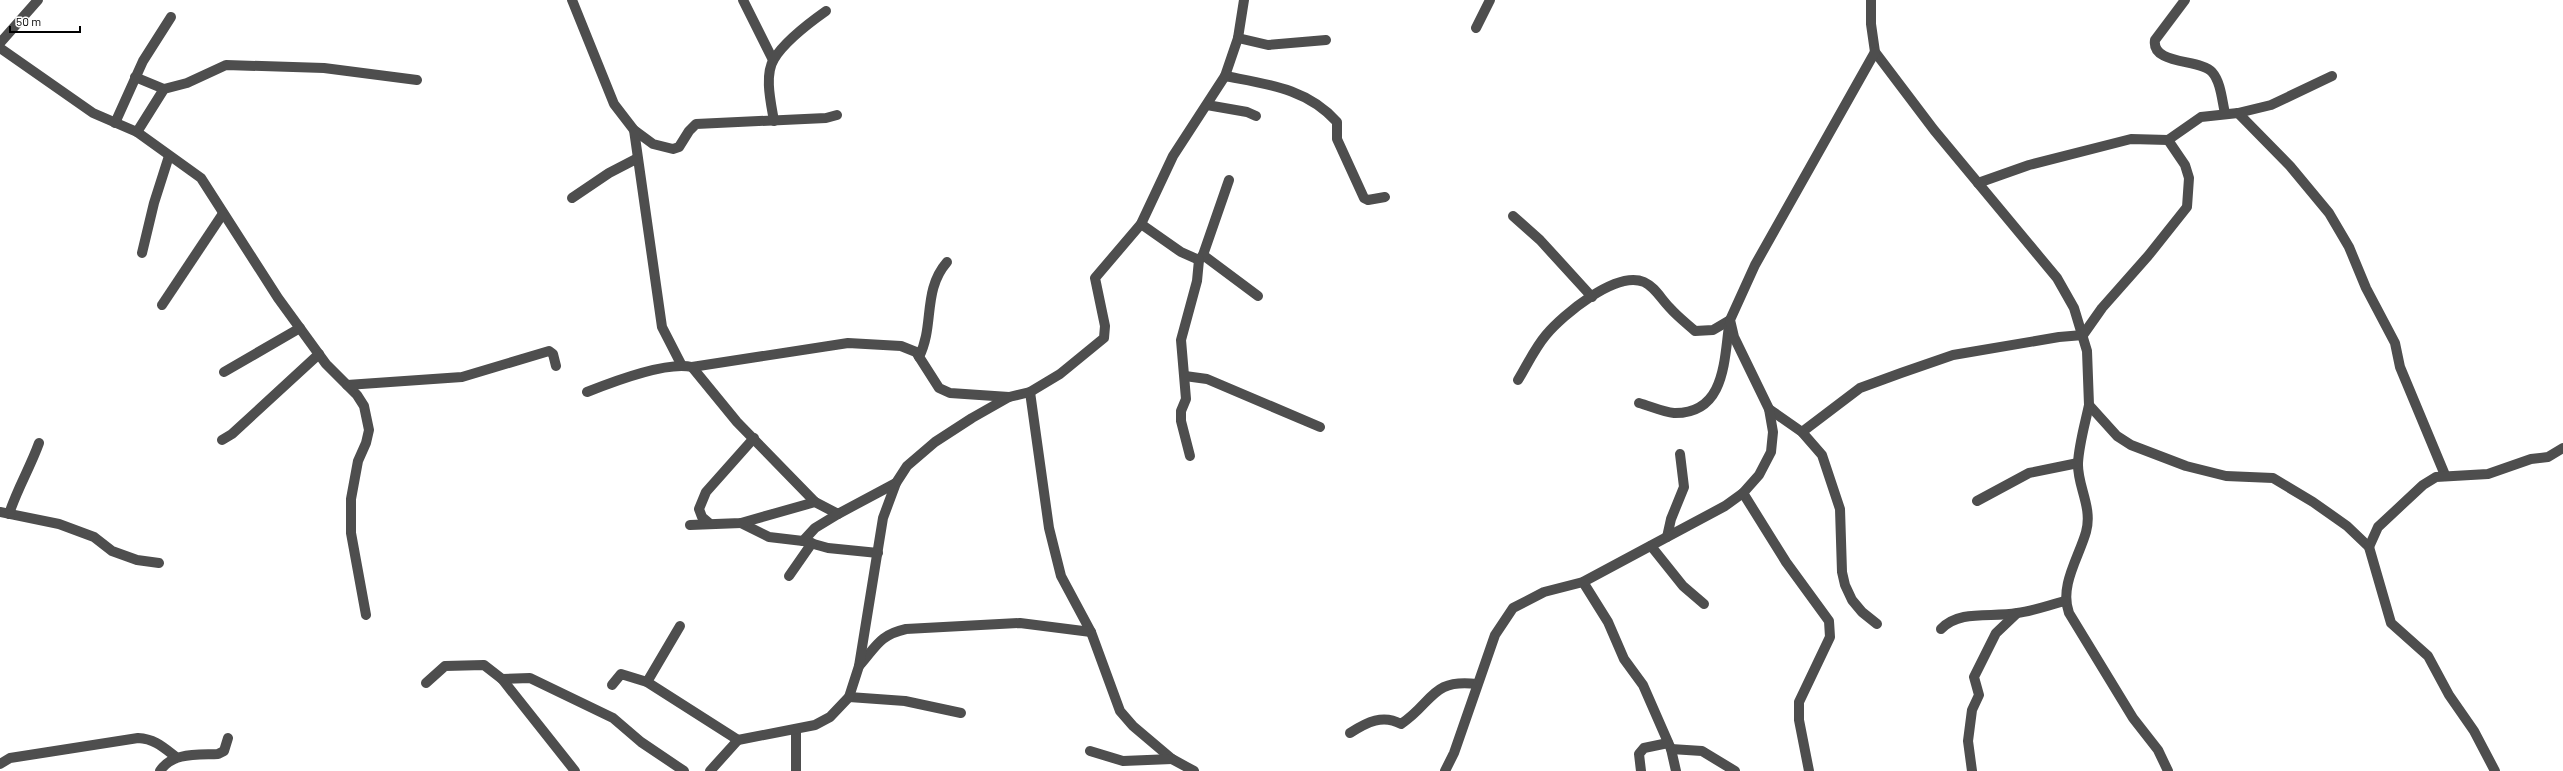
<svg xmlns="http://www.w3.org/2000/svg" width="2563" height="771" font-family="Barlow,sans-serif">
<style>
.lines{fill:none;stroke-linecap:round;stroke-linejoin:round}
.minor{stroke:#4e4e4e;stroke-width:10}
</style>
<rect width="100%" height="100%" fill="#fff"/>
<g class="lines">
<g class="minor">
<path d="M572 0 614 104 634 130 653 144 673 149 679 147 689 131 696 124 826 118 837 115"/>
<path d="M743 0 773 60"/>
<path d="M1871 0V24L1875 52 1934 130 2057 278 2074 308 2087 351 2089 405 2117 436 2131 445 2186 466 2226 476 2273 478 2313 502 2347 526 2369 547 2391 623 2428 656 2449 695 2474 731 2495 771"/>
<path d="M2185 0 2155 40C2151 65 2201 59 2212 72 2221 82 2222 101 2225 113"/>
<path d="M1476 28 1490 0"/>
<path d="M1238 38 1268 45 1326 40"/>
<path d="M0 43 38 0"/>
<path d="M0 48 93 113 137 132 201 178 278 298 326 364 357 395 364 406 369 430 366 443 358 461 351 499V533L366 615"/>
<path d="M1225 76C1266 84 1307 88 1337 122V139L1364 198 1368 200 1385 197"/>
<path d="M135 77 164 89"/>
<path d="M1207 105 1247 112 1256 116"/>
<path d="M2238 113 2290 166 2329 213 2349 247 2366 288 2395 343 2400 367 2445 475"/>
<path d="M774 121C771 103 764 75 774 59 785 41 809 23 826 11"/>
<path d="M115 123 143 61 171 17"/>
<path d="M634 130 662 327 681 364"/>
<path d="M137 132 164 89 187 83 226 65 324 68 417 80"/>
<path d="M1978 183 2029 165 2131 139 2168 140 2201 117 2238 113 2271 105 2332 76"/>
<path d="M572 198 609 173 636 159"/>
<path d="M1513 216 1540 240 1592 297"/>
<path d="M1141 224 1181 252 1199 260 1203 255 1229 180"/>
<path d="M142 253 154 203 169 156"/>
<path d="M1203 255 1258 296"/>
<path d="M162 305 222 215"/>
<path d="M919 357C935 325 922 291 947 262"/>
<path d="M692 367 737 422 815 502"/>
<path d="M224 372 300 328"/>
<path d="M1185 376 1207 379 1320 427"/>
<path d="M1518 380C1527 365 1535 348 1546 335 1563 315 1616 270 1644 282 1655 287 1661 299 1670 308 1677 316 1686 323 1695 331L1713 330 1730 320"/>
<path d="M347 385 462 377 549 351 553 354 556 366"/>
<path d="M587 392C612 382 666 361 692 367L848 343 901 346 916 352 939 388 950 393 1009 397"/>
<path d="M1030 392 1049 528 1061 576 1091 632 1120 711 1133 726 1172 759 1194 771"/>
<path d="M1639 403C1650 406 1663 412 1674 413 1725 414 1724 361 1729 326"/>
<path d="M2089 405C2085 424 2079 444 2078 463 2077 486 2093 507 2086 532 2079 557 2059 586 2069 613L2133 718 2158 750 2168 771"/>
<path d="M1769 409 1802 432 1822 455 1840 509 1842 572 1845 585 1852 600 1862 612 1877 624"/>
<path d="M1802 432 1860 388 1901 373 1953 355 2059 337 2083 335 2102 308 2148 256 2187 207 2189 178 2185 165 2168 140"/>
<path d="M222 440 232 434 319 354"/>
<path d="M1190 456 1181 421V411L1186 399 1181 340 1197 281 1199 260"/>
<path d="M1743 493 1786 562 1829 621 1830 637 1799 702V720L1809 771"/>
<path d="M1977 501 2029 473 2078 463"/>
<path d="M0 512 59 524 94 537 112 551 137 560 159 563"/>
<path d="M9 514C17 489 30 468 39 443"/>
<path d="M709 523 702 517 699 509 706 492 754 438"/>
<path d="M741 523 769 537 803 541 828 548 878 553"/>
<path d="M690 525 741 523 815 502 838 514 896 483"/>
<path d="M1667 537 1671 519 1684 487 1680 454"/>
<path d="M803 541 815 528 838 514"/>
<path d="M1651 546 1683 586 1704 604"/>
<path d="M2369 547 2378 527 2423 485 2436 477 2488 474 2531 459 2548 457 2563 448"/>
<path d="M789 576 812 543"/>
<path d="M1583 582 1608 622 1624 659 1643 685 1671 749 1676 771"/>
<path d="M1941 629C1960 609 1992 618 2017 613 2033 611 2049 605 2065 601"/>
<path d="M859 666C876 647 879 635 906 629L1020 623 1091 632"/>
<path d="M502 679 530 678 613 718 641 742 684 771"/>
<path d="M647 682 680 626"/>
<path d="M426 683 445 666 484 665 502 679 575 771"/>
<path d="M612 685 621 674 647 682 738 740"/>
<path d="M849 697 905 701 961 713"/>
<path d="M796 729V771"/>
<path d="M1350 733C1367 722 1383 714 1401 724 1433 703 1431 678 1477 684"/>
<path d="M1671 749 1702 751 1735 771"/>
<path d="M1090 751 1123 761 1172 759"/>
<path d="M0 764 10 758 138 738C155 739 163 747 176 757"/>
<path d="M160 771C172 752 198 755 218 754L224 751 228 738"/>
<path d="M710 771 738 740 815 725 830 717 849 697 859 666 883 518 896 483 907 466 935 442 972 418 1009 397 1030 392 1060 374 1104 338 1105 326 1095 278 1141 224 1173 156 1225 76 1238 38 1244 0"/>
<path d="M1445 771 1454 753 1495 635 1513 608 1544 592 1583 582 1667 537 1725 506 1743 493 1759 475 1771 452 1773 432 1769 409 1734 337 1730 320 1755 265 1875 52"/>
<path d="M1641 771 1639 754 1644 748 1668 743"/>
<path d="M1972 771 1968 741 1972 710 1979 695 1974 677 1996 633 2016 614"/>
</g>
</g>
<path d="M10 26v6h70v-6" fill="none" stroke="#000000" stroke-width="2"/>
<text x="16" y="26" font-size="12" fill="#000000" stroke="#ffffff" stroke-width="3" paint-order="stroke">50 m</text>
</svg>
